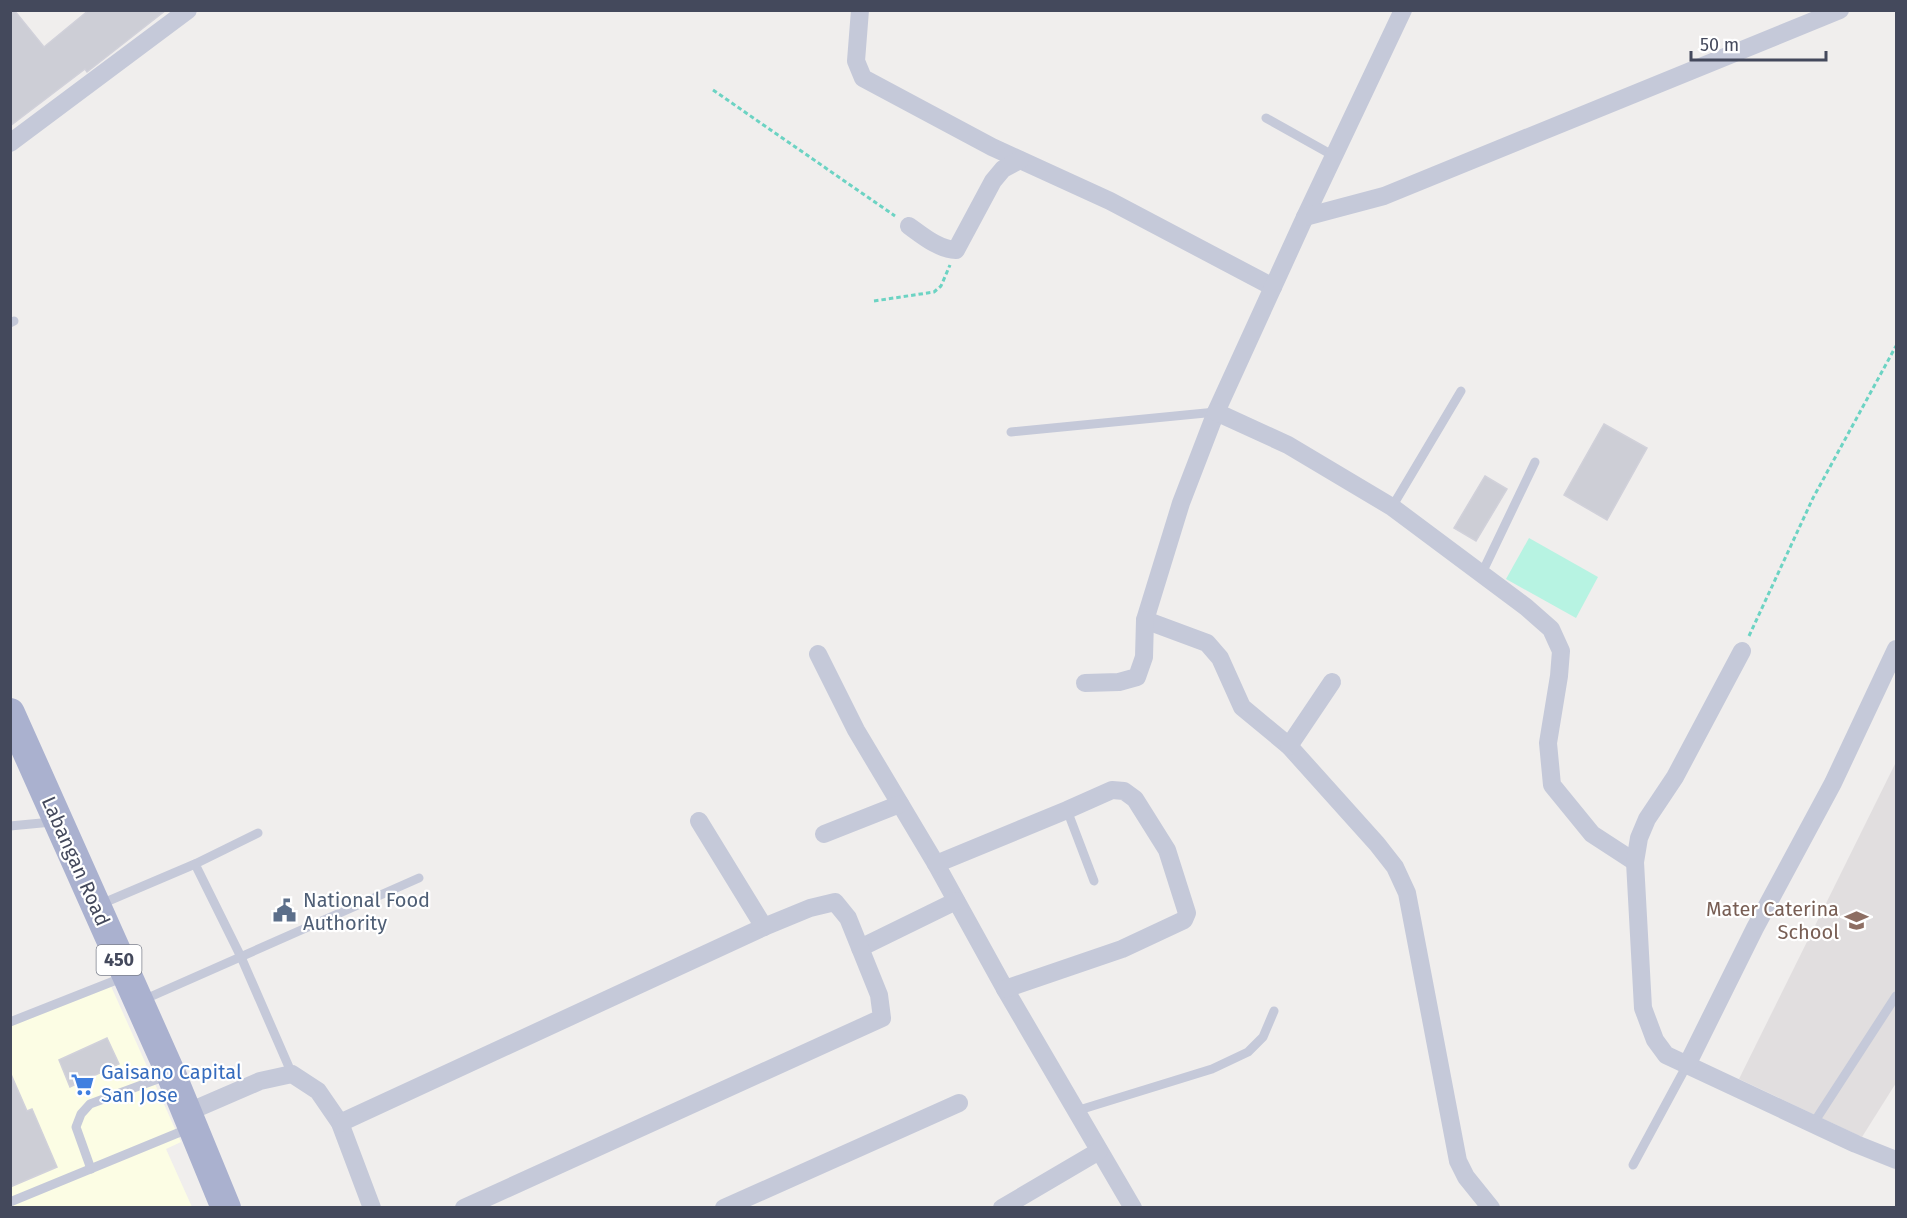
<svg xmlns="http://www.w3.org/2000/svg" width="1907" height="1218" font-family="'Fira Sans',sans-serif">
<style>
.commercial{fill:#fcfde4}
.education{fill:#e1dedf}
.green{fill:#b7f3e2}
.building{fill:#cdced6;stroke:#d1d1da;stroke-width:1.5}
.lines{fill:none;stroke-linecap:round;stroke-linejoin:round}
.path{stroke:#6cd3c3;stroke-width:3;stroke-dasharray:4.5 3;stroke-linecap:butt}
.service{stroke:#c5c9d9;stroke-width:9}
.minor{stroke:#c5c9d9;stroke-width:18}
.primary{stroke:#aab1cf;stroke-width:30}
.labels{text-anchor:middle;stroke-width:4.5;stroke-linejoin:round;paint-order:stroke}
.shield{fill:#fff;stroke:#7c808d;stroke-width:1.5}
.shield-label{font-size:18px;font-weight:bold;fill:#44495c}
.street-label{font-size:20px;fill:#44495c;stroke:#fff}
.service-label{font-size:20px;fill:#4e5e75;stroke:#fff;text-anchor:start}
.education-label{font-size:20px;fill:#785e54;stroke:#fff;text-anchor:end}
.shop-label{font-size:20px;fill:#366cbe;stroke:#fff;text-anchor:start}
</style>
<rect width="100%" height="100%" fill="#f0eeed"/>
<path class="commercial" d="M110 984 181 1142 166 1149 192 1207H11L10 1026Z"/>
<path class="education" d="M1896 762V1083L1862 1137 1739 1079Z"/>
<path class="green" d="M1529 538 1598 577 1576 618 1506 579Z"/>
<g class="building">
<path d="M10 10H14L44 47 89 10H166L87 72 85 69 10 126Z"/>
<path d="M1604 424 1647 448 1607 520 1564 495Z"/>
<path d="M1485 476 1507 489 1476 541 1454 528Z"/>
<path d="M107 1038 119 1064 70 1087 59 1060Z"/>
<path d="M10 1072 27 1111 32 1109 57 1167 10 1187Z"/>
</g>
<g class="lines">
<g class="path">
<path d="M713 90 895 216"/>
<path d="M874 301 934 292 941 286 950 265"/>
<path d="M1749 636 1813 498 1896 346"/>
</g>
<g class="service">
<path d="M1266 118 1334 156"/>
<path d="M10 323 14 321"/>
<path d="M1011 432 1216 412"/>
<path d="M1392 507 1461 391"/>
<path d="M1481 575 1535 462"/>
<path d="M1067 810 1094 881"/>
<path d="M10 826 52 822"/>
<path d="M258 833 195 864 241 957 292 1074"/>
<path d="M101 904 195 864"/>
<path d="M143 1000 419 878"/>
<path d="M10 1022 124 977"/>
<path d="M1076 1111 1212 1069 1248 1052 1263 1037 1274 1011"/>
<path d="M1813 1124 1896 996"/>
<path d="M1633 1165 1687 1065"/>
<path d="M91 1169 76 1127 81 1114 90 1104 166 1076"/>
<path d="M10 1202 190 1128"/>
</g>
<g class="minor">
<path d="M860 10 856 61 863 78 992 147 1110 201 1273 287"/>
<path d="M1403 10 1305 217 1216 412 1181 503 1145 620 1207 643 1220 658 1242 707 1289 746 1377 844 1395 867 1407 893 1458 1161 1466 1177 1491 1208"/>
<path d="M10 143 188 10"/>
<path d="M1305 217 1384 196 1840 10"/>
<path d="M909 226C923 236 938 249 956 250L993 181 1003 169 1020 160"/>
<path d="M1216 412 1288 445 1392 507 1526 607 1551 629 1561 651 1559 676 1548 743 1552 785 1592 834 1635 862"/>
<path d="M1742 651 1675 777 1647 819 1639 838 1635 862 1643 1008 1655 1040 1666 1055 1856 1144 1896 1160"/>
<path d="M818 654 856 730 936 864 1005 989 1133 1208"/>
<path d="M1085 683 1119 682 1137 677 1144 657 1145 620"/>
<path d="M1289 746 1332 682"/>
<path d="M699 821 764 927"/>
<path d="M824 834 900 804"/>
<path d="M936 864 1067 810 1112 790 1124 791 1135 799 1167 850 1187 913 1184 920 1122 949 1005 989"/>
<path d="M860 948 956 901"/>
<path d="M1687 1065 1755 928 1833 783 1896 649"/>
<path d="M186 1113 260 1081 292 1074 318 1091 340 1123 372 1208"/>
<path d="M340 1123 764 927 810 908 835 902 848 918 879 995 882 1018 464 1208"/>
<path d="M724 1208 959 1103"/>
<path d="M1002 1208 1099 1151"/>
</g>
<path class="primary" d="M10 713 171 1074 226 1208"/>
</g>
<defs>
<symbol id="civic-bare" viewBox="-9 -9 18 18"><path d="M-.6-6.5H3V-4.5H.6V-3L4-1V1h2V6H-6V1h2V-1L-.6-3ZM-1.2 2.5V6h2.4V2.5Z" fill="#5c6f8a" stroke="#fff" stroke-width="2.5" paint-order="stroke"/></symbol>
<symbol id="school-bare" viewBox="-9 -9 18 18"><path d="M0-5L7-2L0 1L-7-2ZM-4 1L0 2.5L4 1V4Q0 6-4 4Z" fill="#8d6e63" stroke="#fff" stroke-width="2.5" paint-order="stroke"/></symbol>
<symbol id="supermarket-bare" viewBox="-9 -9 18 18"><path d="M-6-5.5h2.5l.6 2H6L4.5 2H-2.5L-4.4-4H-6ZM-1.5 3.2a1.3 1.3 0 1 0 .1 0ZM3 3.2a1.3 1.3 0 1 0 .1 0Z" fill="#3f7fe0" stroke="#fff" stroke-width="2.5" paint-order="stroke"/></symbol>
</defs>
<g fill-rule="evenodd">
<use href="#civic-bare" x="268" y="894" width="33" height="33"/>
<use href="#school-bare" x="1840" y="904" width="33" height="33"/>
<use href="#supermarket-bare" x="66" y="1068" width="33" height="33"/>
</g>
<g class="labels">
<rect class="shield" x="96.5" y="945" width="45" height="30" rx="4.5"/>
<g class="shield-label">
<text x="119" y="966">450</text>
</g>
<g class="street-label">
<text transform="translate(76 861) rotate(66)" y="7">Labangan Road</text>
</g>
<g class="service-label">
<text x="303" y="907">National Food<tspan x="303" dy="23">Authority</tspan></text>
</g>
<g class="education-label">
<text x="1839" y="916">Mater Caterina<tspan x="1839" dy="23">School</tspan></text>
</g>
<g class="shop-label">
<text x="101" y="1079">Gaisano Capital<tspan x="101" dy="23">San Jose</tspan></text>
</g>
</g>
<rect width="1907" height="1218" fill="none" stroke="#44495c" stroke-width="24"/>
<path d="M1691 51v9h135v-9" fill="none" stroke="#44495c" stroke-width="3"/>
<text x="1700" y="51" font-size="18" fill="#44495c" stroke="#ffffff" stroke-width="4.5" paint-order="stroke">50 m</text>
</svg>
